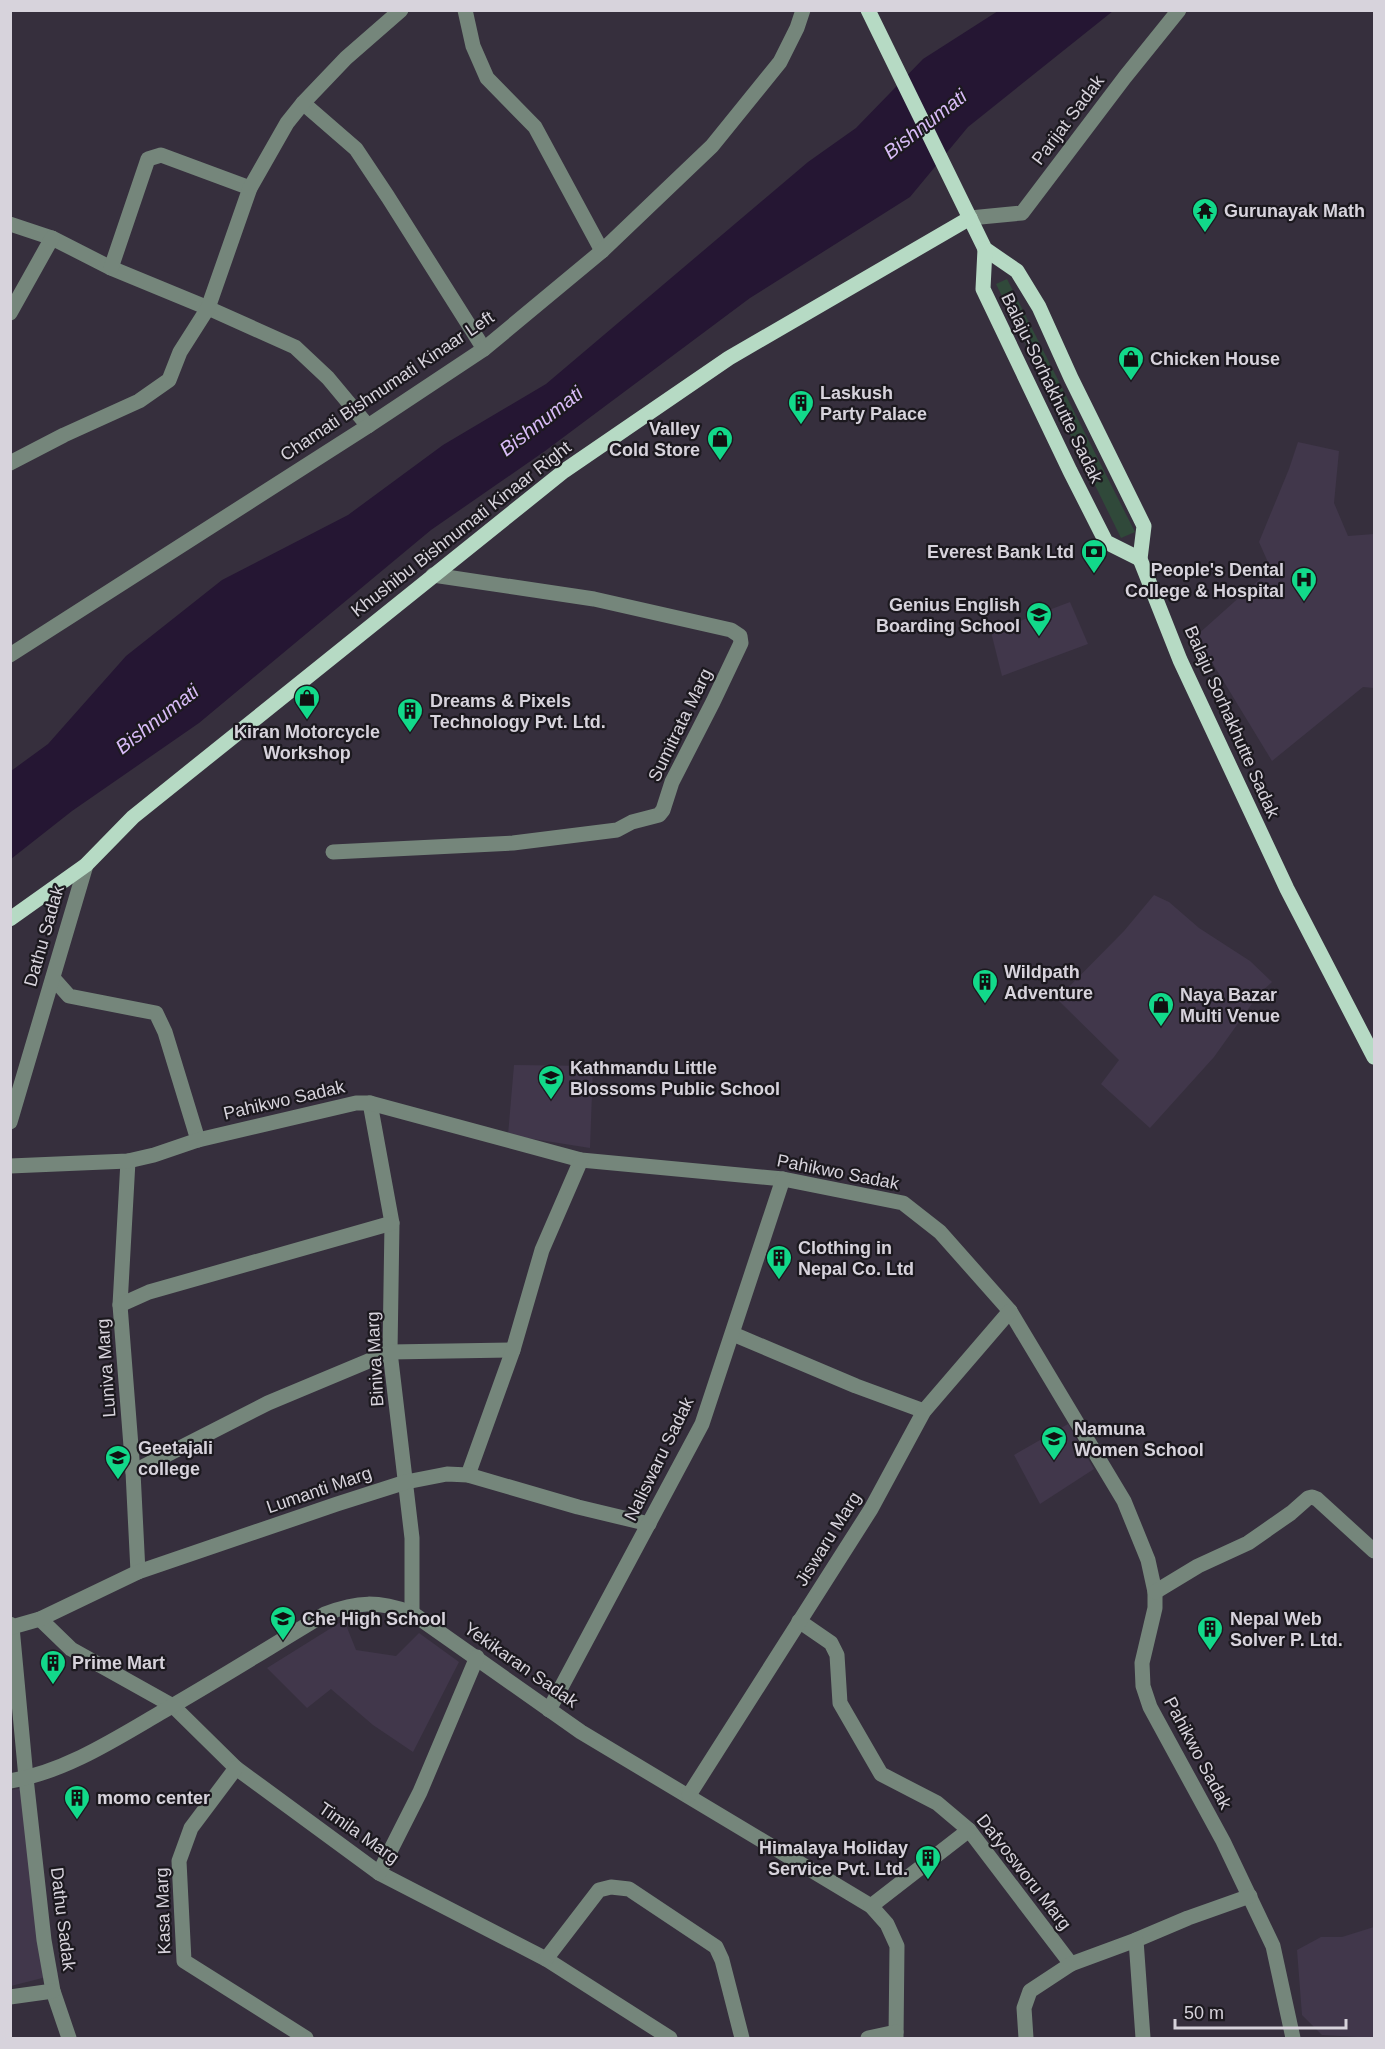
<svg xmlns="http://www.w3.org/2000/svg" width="1385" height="2049" font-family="Arial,sans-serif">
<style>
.built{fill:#41374b}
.green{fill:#30493a}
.water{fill:#251633}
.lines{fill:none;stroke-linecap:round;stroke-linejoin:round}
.minor{stroke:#75867b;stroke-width:15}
.major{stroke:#b6dac4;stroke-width:15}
.labels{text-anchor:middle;stroke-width:4.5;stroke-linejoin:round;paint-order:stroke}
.street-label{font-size:18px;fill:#d7d3dc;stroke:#1c191f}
.poi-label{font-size:18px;font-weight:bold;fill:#d7d3dc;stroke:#1c191f;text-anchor:start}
.water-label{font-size:20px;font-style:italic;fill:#d8bbf7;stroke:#1c191f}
</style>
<rect width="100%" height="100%" fill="#362f3d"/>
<g class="built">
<path d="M1298 442 1339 451 1334 503 1348 536 1374 534V688L1363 687 1272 761 1196 636 1271 569 1259 542 1289 469Z"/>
<path d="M1070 602 1088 644 1002 676 991 632Z"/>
<path d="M1154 895 1169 902 1199 928 1250 961 1272 982 1259 994 1214 1057 1150 1128 1101 1084 1119 1060 1057 999 1124 931Z"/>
<path d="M514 1065 593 1066 590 1148 508 1135Z"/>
<path d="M1068 1424 1094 1469 1040 1504 1014 1455Z"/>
<path d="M344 1620 356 1650 396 1656 419 1633 459 1662 413 1752 373 1725 331 1689 307 1708 267 1668Z"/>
<path d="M24 1788 40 1911 58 1974 11 1986V1790Z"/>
<path d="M1374 1927V2038L1322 2035 1302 2015 1297 1950 1321 1937H1342Z"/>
</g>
<path class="green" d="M1007 279 1135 532 1121 538 996 284Z"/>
<path class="water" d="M998 11H1113L968 127 910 197 750 298 545 451 431 530 199 723 72 811 11 859V771L48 744 126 656 222 580 348 515 443 445 546 384 808 162 856 128 923 59Z"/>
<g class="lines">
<g class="minor">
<path d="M465 10 473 46 487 78 535 127 602 251"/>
<path d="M303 103 356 149 388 197 484 349"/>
<path d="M970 218 1022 213 1125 77 1179 10"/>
<path d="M10 224 52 238 111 268 208 308 295 347 328 378 368 426"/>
<path d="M111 268 148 159 161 155 250 188"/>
<path d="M10 313 52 238"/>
<path d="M10 463 64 435 139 401 169 380 180 352 208 308 250 188 287 123 303 103 346 58 401 10"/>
<path d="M10 655 368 426 484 349 602 251 712 146 780 62 797 28 803 10"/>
<path d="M333 852 513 843 617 830 632 822 659 815 663 810 672 782 713 702 741 643 740 636 731 630 594 599 433 575"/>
<path d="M53 978 69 996 156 1013 165 1032 198 1140"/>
<path d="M370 1103 392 1223 390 1352 412 1538V1613"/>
<path d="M10 1122 86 865"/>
<path d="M128 1161 120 1305 133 1472 138 1572"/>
<path d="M10 1166 128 1161 154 1155 198 1140 356 1103H370L581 1160 783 1179 903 1203 940 1232 1010 1311 1124 1501 1148 1560 1155 1592V1608L1142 1663 1143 1686 1150 1707 1223 1841 1273 1946 1293 2038"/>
<path d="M120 1305 149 1292 392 1223"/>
<path d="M733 1334 856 1386 924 1411"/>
<path d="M133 1472 268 1403 390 1352 513 1350"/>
<path d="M468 1475 513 1350 542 1250 581 1160"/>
<path d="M1155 1592 1198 1566 1248 1543 1291 1513 1308 1498 1312 1497 1317 1499 1374 1551"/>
<path d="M40 1619 71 1649 173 1706 236 1768 379 1873 546 1959 670 2038"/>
<path d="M799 1621 831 1643 837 1655 840 1703 881 1774 937 1803 969 1830 1071 1964"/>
<path d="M10 1624 12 1627 26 1778 44 1940 53 1991 69 2038"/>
<path d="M12 1627 40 1619 138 1572 337 1504 406 1482 447 1474 468 1475 578 1507 649 1524"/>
<path d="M549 1710 702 1424 783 1179"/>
<path d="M236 1768 191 1828 179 1861 184 1961 306 2038"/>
<path d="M10 1781C64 1772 114 1740 160 1713 216 1681 270 1647 325 1614 358 1601 378 1601 412 1613L581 1732 871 1906 887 1924 897 1946 896 2038"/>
<path d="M689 1795 871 1509 924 1411 1010 1311"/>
<path d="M379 1873 420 1792 477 1657"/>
<path d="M871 1906 969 1830"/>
<path d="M1136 1940 1188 1918 1250 1896"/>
<path d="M546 1959 599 1890 611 1887 629 1889 716 1947 722 1960 742 2038"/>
<path d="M10 1997 53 1991"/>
<path d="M868 2038 896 2032"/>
<path d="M1026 2038 1024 2008 1030 1991 1071 1964 1136 1940 1143 2038"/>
</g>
<g class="major">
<path d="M868 10 985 249 1017 271 1039 307 1071 378 1144 526 1140 559 1180 660 1287 889 1374 1057"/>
<path d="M985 249 983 289 1070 471 1106 542 1140 559"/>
<path d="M10 919 86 865 133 817 564 471 729 358 970 218"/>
</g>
</g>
<defs>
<symbol id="temple-pin" viewBox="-11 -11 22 30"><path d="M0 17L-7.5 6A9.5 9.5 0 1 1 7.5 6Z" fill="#12d98a" stroke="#1c191f"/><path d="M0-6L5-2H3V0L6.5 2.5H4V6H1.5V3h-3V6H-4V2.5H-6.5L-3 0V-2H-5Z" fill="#111"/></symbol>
<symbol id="shop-pin" viewBox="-11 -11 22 30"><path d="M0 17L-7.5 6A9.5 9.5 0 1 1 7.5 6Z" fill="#12d98a" stroke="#1c191f"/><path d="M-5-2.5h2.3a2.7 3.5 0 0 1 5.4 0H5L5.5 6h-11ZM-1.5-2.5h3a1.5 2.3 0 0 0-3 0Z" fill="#111"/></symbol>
<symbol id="building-pin" viewBox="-11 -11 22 30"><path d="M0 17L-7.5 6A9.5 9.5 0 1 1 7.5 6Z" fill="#12d98a" stroke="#1c191f"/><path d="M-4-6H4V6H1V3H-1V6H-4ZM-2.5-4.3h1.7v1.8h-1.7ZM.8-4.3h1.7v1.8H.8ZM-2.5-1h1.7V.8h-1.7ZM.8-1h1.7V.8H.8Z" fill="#111"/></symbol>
<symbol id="bank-pin" viewBox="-11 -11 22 30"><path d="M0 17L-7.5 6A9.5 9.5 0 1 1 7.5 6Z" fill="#12d98a" stroke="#1c191f"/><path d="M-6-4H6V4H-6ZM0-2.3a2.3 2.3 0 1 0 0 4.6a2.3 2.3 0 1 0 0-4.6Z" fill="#111"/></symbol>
<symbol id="hospital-pin" viewBox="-11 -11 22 30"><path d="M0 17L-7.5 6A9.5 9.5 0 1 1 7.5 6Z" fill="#12d98a" stroke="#1c191f"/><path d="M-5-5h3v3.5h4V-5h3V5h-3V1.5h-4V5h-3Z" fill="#111"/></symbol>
<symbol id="school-pin" viewBox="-11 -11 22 30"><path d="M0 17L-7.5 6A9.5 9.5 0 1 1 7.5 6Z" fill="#12d98a" stroke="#1c191f"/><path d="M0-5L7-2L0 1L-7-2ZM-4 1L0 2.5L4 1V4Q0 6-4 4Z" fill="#111"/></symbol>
<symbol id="university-pin" viewBox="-11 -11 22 30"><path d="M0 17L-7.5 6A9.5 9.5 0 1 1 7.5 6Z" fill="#12d98a" stroke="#1c191f"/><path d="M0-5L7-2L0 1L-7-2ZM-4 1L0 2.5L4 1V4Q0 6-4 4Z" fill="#111"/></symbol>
</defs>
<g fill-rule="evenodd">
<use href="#temple-pin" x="1190" y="196" width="30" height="40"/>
<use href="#shop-pin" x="1116" y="344" width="30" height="40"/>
<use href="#building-pin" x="786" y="388" width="30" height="40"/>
<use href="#shop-pin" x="705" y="424" width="30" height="40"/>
<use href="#bank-pin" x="1079" y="537" width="30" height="40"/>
<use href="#hospital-pin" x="1289" y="565" width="30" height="40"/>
<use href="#school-pin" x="1024" y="600" width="30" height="40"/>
<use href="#shop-pin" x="292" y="683" width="30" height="40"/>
<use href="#building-pin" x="395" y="696" width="30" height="40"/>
<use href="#building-pin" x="970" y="967" width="30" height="40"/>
<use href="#shop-pin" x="1146" y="990" width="30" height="40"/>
<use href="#school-pin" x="536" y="1063" width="30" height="40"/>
<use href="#building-pin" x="764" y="1243" width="30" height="40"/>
<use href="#school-pin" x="1039" y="1424" width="30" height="40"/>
<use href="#university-pin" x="103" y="1443" width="30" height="40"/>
<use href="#school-pin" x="268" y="1604" width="30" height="40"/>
<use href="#building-pin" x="1195" y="1614" width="30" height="40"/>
<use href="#building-pin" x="38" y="1648" width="30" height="40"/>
<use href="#building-pin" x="62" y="1783" width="30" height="40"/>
<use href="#building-pin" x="913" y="1843" width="30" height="40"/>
</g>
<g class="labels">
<g class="street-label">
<text transform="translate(1068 120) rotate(-53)" y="6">Parijat Sadak</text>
<text transform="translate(387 386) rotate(-34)" y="6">Chamati Bishnumati Kinaar Left</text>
<text transform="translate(1052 388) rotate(64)" y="6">Balaju-Sorhakhutte Sadak</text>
<text transform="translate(461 529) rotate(-38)" y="6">Khushibu Bishnumati Kinaar Right</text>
<text transform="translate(1232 722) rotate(66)" y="6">Balaju Sorhakhutte Sadak</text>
<text transform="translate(680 725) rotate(-64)" y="6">Sumitrata Marg</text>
<text transform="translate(44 936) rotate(-74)" y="6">Dathu Sadak</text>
<text transform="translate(284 1100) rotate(-13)" y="6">Pahikwo Sadak</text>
<text transform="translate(838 1172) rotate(11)" y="6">Pahikwo Sadak</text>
<text transform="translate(375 1359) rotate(-93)" y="6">Biniva Marg</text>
<text transform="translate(106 1368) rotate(-94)" y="6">Luniva Marg</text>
<text transform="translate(659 1459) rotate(-64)" y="6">Naliswaru Sadak</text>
<text transform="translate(319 1490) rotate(-19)" y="6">Lumanti Marg</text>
<text transform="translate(828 1539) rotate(-58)" y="6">Jiswaru Marg</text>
<text transform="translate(521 1665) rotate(35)" y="6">Yekikaran Sadak</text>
<text transform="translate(1198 1753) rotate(62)" y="6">Pahikwo Sadak</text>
<text transform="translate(359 1833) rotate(35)" y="6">Timila Marg</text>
<text transform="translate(1024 1872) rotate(52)" y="6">Dafyosworu Marg</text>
<text transform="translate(163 1911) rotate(-92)" y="6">Kasa Marg</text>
<text transform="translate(63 1919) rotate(83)" y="6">Dathu Sadak</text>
</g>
<g class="poi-label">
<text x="1224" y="217">Gurunayak Math</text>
<text x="1150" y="365">Chicken House</text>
<text x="820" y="399">Laskush<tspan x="820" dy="21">Party Palace</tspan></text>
<text x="700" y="435" text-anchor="end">Valley<tspan x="700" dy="21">Cold Store</tspan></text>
<text x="1074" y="558" text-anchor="end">Everest Bank Ltd</text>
<text x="1284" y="576" text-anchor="end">People's Dental<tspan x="1284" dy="21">College &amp; Hospital</tspan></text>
<text x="1020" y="611" text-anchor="end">Genius English<tspan x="1020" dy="21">Boarding School</tspan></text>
<text x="430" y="707">Dreams &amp; Pixels<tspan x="430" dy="21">Technology Pvt. Ltd.</tspan></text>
<text x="307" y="738" text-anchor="middle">Kiran Motorcycle<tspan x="307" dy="21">Workshop</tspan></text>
<text x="1004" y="978">Wildpath<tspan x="1004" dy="21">Adventure</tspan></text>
<text x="1180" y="1001">Naya Bazar<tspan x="1180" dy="21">Multi Venue</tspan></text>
<text x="570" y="1074">Kathmandu Little<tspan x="570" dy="21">Blossoms Public School</tspan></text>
<text x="798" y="1254">Clothing in<tspan x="798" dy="21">Nepal Co. Ltd</tspan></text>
<text x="1074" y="1435">Namuna<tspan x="1074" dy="21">Women School</tspan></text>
<text x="138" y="1454">Geetajali<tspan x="138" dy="21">college</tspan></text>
<text x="302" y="1625">Che High School</text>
<text x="1230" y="1625">Nepal Web<tspan x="1230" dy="21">Solver P. Ltd.</tspan></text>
<text x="72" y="1669">Prime Mart</text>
<text x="97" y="1804">momo center</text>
<text x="908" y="1854" text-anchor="end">Himalaya Holiday<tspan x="908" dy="21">Service Pvt. Ltd.</tspan></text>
</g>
<g class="water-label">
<text transform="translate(925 124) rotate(-38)" y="7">Bishnumati</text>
<text transform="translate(541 421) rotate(-38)" y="7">Bishnumati</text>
<text transform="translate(157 719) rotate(-38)" y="7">Bishnumati</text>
</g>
</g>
<rect width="1385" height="2049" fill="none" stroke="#d7d3dc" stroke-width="24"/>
<path d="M1175 2019v9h171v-9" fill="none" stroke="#d7d3dc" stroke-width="3"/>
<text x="1184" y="2019" font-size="18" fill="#d7d3dc" stroke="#1c191f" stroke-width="4.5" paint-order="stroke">50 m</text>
</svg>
